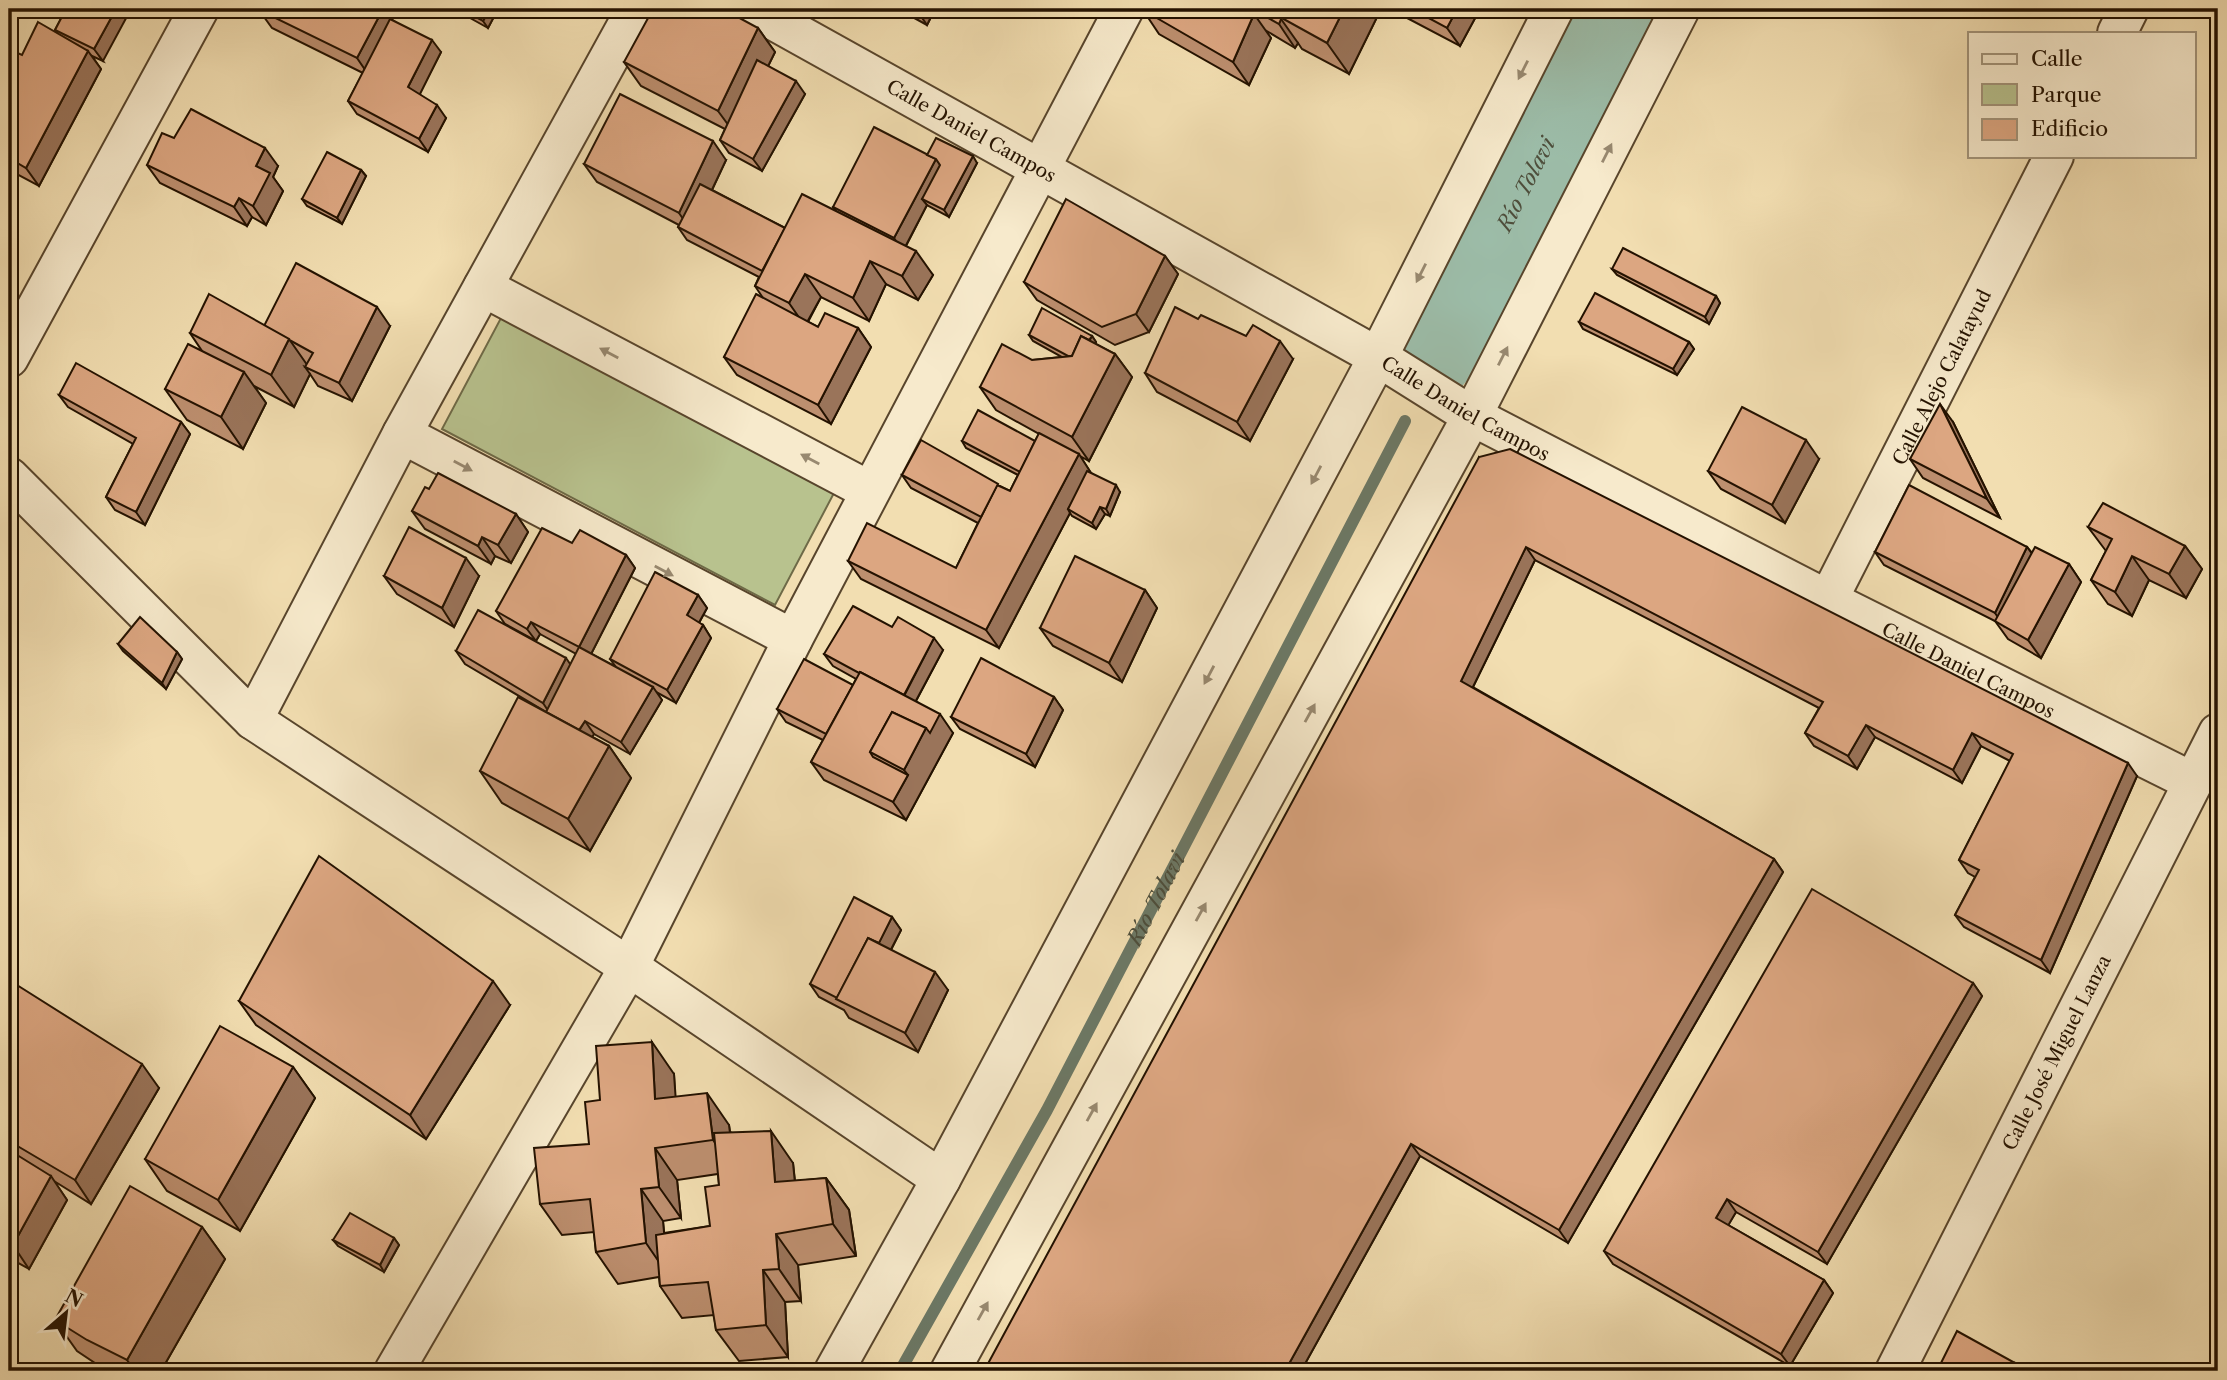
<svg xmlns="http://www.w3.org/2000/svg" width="2227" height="1380" font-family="'Libre Caslon Text',serif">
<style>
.green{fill:#b8c28e;stroke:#6e6a47;stroke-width:2}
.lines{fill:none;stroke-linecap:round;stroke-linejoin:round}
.stream{stroke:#6c7865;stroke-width:12}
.river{stroke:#9cbca8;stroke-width:74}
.minor-casing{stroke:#58452c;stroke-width:42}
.minor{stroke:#f7eacc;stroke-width:38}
.wall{fill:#bd8f6f;stroke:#241200;stroke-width:2;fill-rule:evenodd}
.shaded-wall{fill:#9a745a;stroke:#241200;stroke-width:2}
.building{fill:#dca681;stroke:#241200;stroke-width:2}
.oneway{fill:#988970}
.labels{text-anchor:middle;stroke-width:7;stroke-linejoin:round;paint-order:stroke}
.street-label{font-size:19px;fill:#241200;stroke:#f7eacc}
.water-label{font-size:21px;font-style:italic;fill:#4e4e3b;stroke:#f7eacc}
</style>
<rect width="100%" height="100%" fill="#f2deb1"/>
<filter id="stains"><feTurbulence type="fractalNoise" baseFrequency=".00286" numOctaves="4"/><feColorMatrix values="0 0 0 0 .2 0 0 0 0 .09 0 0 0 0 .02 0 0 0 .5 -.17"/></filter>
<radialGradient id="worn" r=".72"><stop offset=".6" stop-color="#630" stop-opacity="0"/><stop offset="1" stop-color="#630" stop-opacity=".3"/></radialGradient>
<path class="green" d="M501 318 834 493 775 605 442 429Z"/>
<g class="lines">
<path class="stream" id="s1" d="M900 1371 1047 1110 1405 421"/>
<path class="river" id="s2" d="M1437 359 1616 9"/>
<defs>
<g id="minor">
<path id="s3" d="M753 9 1378 357 1472 416 1828 600 2193 782"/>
<path d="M2117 33 2129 9"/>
<path d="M483 287 870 491"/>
<path d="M9 358 199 9"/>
<path d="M402 434 793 639"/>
<path d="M9 477 253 720 629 967 941 1179"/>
<path id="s4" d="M1828 600 2054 156"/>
<path d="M253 720 402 434 636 9"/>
<path d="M394 1371 629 967 793 639 1124 9"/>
<path d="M834 1371 941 1179 1378 357 1554 9"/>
<path d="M950 1371 1472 416 1680 9"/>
<path id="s5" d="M1895 1371 2218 733"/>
</g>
</defs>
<use href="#minor" class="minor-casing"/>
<use href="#minor" class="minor"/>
</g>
<g class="wall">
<path d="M66 9 103 61 92 56 101 69 39 186 9 170V59L22 55 58 34 55 30Z"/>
<path d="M383 9 391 19 441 52 419 94 446 118 428 152 357 114 348 101 363 73 272 28 259 10Z"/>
<path d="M454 9H498L488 28Z"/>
<path d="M898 9H935L927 25Z"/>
<path d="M1143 9H1381L1349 74 1302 49 1298 43 1295 48 1265 30 1271 38 1249 85 1159 34 1143 10Z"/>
<path d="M1390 9H1480L1460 46Z"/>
<path d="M758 28 775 52 768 66 805 94 762 171 729 153 720 140 725 129 641 86 624 62Z"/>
<path d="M174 138 278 166 273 177 283 191 266 225 252 217 247 226 160 183 147 165Z"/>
<path d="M927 155 977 163 949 217 927 205 906 246 933 275 918 300 886 284 869 321 821 297 808 322 818 327 858 328 871 347 831 424 737 375 724 357 763 298 755 286 759 277 687 240 678 227 679 225 597 182 584 164 726 160 712 190 785 228 836 211 833 207Z"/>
<path d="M361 170 366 176 342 224 307 206 302 199Z"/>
<path d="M1165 256 1178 274 1149 332 1115 345 1037 300 1024 282Z"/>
<path d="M1612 269 1716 296 1720 303 1709 324 1617 275Z"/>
<path d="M1579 322 1689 342 1694 349 1677 375 1583 329Z"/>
<path d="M264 326H390L352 401 318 386 310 374 294 407 254 386 266 403 243 449 187 420 165 389 202 351 190 333Z"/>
<path d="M1029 335 1092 336 1096 342 1095 344 1115 354 1132 377 1089 461 1080 456 1091 473 1120 492 1110 516 1105 514 1096 529 1072 516 1070 513 999 648 861 579 848 561 956 568 978 523 911 488 902 475 1000 486 1010 491 1018 475 966 448 962 441H1035L1039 434 996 410 980 387 1032 360 1062 357 1033 341Z"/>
<path d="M1293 359 1250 441 1157 392 1145 373Z"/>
<path d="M59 395 181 422 190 434 145 525 115 510 106 497 133 444 68 407Z"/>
<path d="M1953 422 2000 518 1923 478 1910 459Z"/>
<path d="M1479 457 2137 776 2050 973 1964 927 1955 915 1975 877 1968 873 1959 860 2010 761 1981 746 1962 783 1875 737 1857 769 1814 746 1805 733 1819 708 1535 560 1473 687 1774 859 1783 872 1568 1243 1420 1156 1301 1371Z"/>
<path d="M1819 459 1785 523 1721 489 1708 471Z"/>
<path d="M429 489 516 514 528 532 511 563 495 556 491 564 425 529 412 511Z"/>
<path d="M2088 527 2185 546 2202 569 2186 598 2149 580 2132 616 2108 604 2091 580 2106 551Z"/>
<path d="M572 543 626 555 635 568 591 654 616 667 610 659 698 595 707 608 699 623 703 625 711 638 676 703 656 692 662 700 630 754 594 734 592 737 609 746 631 778 590 851 502 803 480 771 546 712 465 664 456 651 571 664 576 654 540 634 536 641 505 624 496 611Z"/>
<path d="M2027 547 2032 553 2069 564 2081 582 2041 658 2008 639 1995 621 1884 565 1875 552Z"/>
<path d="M384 576H479L454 627 397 594Z"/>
<path d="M1145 590 1157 608 1122 682 1053 646 1040 628Z"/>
<path d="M892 627 943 650 916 701 953 733 906 820 824 780 811 762 823 740 786 722 777 709 853 685 856 679 833 666 824 654Z"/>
<path d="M118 644 177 652 182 659 166 689 123 651Z"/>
<path d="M1054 697 1063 710 1035 767 960 729 951 717Z"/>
<path d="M892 917 901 930 891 950 948 990 918 1052 849 1018 844 1010 819 997 810 984Z"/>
<path d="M9 980 159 1088 91 1204 54 1181 67 1200 29 1269 9 1258Z"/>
<path d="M1973 983 1982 996 1827 1264 1736 1212 1728 1225 1824 1280 1833 1293 1790 1366 1613 1264 1604 1251Z"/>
<path d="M239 1001 510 1005 426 1139 256 1025Z"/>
<path d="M293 1067 315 1098 240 1231 167 1191 145 1159Z"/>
<path d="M674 1074 675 1097 729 1125 730 1132 793 1163 795 1181 826 1178 849 1210 856 1256 798 1265 801 1301 785 1302 788 1357 739 1361 716 1330 714 1315 682 1318 660 1286 659 1277 618 1284 596 1252 594 1232 562 1235 540 1204 589 1144 600 1100ZM718 1174 719 1185 710 1226 664 1233 663 1221 681 1218 677 1180Z"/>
<path d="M202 1227 225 1259 161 1371H107L77 1351 55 1320Z"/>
<path d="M394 1238 399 1245 384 1272 338 1246 333 1240Z"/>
</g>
<g class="shaded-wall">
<path d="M116 9H131L103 61 94 49Z"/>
<path d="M383 9 396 27 370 77 357 58Z"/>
<path d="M490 9H498L488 28 483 21Z"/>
<path d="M916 9H935L927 25Z"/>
<path d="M1344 9H1381L1349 74 1327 43Z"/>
<path d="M1457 9H1480L1460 46 1447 28Z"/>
<path d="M1254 14 1271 38 1249 85 1233 62Z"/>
<path d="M1281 19 1298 43 1295 48 1279 24Z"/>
<path d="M758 28 775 52 735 134 718 111Z"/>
<path d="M432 40 441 52 417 100 408 87Z"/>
<path d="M88 51 101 69 39 186 26 168Z"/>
<path d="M796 81 805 94 762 171 753 159Z"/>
<path d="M437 105 446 118 428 152 419 139Z"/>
<path d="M713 141 726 160 692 232 679 213Z"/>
<path d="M265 148 278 166 273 177 283 191 266 225 253 206 256 166Z"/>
<path d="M973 156 977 163 949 217 944 210Z"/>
<path d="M936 159 945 172 922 199 927 205 903 251 894 238Z"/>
<path d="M361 170 366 176 342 224 337 218Z"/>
<path d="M239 198 252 217 247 226 234 207Z"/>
<path d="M916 251 933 275 918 300 902 276Z"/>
<path d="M1165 256 1178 274 1149 332 1136 314Z"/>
<path d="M870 261 886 284 869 321 853 298Z"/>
<path d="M805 274 821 297 805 326 789 303Z"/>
<path d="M1716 296 1720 303 1709 324 1705 317Z"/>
<path d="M377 307 390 326 352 401 339 383Z"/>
<path d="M858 328 871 347 831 424 818 405Z"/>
<path d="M1092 336 1096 342 1082 368 1078 361Z"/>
<path d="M289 339 310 369 305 367 310 374 294 407 271 375Z"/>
<path d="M1280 341 1293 359 1250 441 1237 422Z"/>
<path d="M1689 342 1694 349 1677 375 1673 369Z"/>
<path d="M1115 354 1132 377 1089 461 1072 437Z"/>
<path d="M244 372 266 403 243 449 221 417Z"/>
<path d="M1940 404 1953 422 2000 518 1987 499Z"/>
<path d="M181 422 190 434 145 525 136 512Z"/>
<path d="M1806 440 1819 459 1785 523 1772 505Z"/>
<path d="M1079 454 1091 473 1068 509 1070 513 999 648 986 630Z"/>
<path d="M1116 485 1120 492 1110 516 1106 509Z"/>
<path d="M1100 507 1105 514 1096 529 1092 523Z"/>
<path d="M516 514 528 532 511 563 498 545Z"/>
<path d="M482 537 495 556 491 564 478 546Z"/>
<path d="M2185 546 2202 569 2186 598 2169 574Z"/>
<path d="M1526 547 1535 560 1470 693 1461 681Z"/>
<path d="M2027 547 2036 559 2004 626 1995 613Z"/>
<path d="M626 555 635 568 588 660 579 647Z"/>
<path d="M2132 556 2149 580 2132 616 2115 592Z"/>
<path d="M466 558 479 576 454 627 442 608Z"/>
<path d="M2069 564 2081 582 2041 658 2028 640Z"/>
<path d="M1145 590 1157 608 1122 682 1109 663Z"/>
<path d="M698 595 707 608 696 628 687 615Z"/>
<path d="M531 622 540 634 536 641 527 629Z"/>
<path d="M703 625 711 638 676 703 667 690Z"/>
<path d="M934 638 943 650 911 710 903 698Z"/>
<path d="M177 652 182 659 166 689 162 683Z"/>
<path d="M566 658 575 671 551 715 543 703Z"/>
<path d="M653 687 662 700 630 754 621 742Z"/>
<path d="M1054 697 1063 710 1035 767 1026 754Z"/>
<path d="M940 714 953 733 906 820 893 802 908 775 904 770 926 728Z"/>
<path d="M585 721 594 734 582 752 574 739Z"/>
<path d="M1866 725 1875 737 1857 769 1848 756Z"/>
<path d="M1972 733 1981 746 1962 783 1953 770Z"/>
<path d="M609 746 631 778 590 851 568 819Z"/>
<path d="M2128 763 2137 776 2050 973 2041 960Z"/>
<path d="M1774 859 1783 872 1568 1243 1559 1230Z"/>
<path d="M892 917 901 930 886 959 877 946Z"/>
<path d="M935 972 948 990 918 1052 905 1033Z"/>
<path d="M493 981 510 1005 426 1139 410 1115Z"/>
<path d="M1973 983 1982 996 1827 1264 1818 1252Z"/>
<path d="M652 1042 674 1074 678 1131 655 1099Z"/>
<path d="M142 1064 159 1088 91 1204 75 1180Z"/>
<path d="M293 1067 315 1098 240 1231 218 1200Z"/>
<path d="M707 1093 729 1125 735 1172 713 1140Z"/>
<path d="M771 1131 793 1163 798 1214 775 1182Z"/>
<path d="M1411 1144 1420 1156 1301 1371H1285Z"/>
<path d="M655 1148 677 1180 681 1218 659 1187Z"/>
<path d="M51 1176 67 1200 29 1269 13 1245Z"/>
<path d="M826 1178 849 1210 856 1256 833 1224Z"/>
<path d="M641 1189 663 1221 668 1275 646 1243Z"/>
<path d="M1727 1199 1736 1212 1725 1231 1716 1218Z"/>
<path d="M202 1227 225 1259 161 1371H135L127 1360Z"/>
<path d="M776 1234 798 1265 801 1301 779 1269Z"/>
<path d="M394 1238 399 1245 384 1272 380 1265Z"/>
<path d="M763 1270 785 1302 788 1357 766 1325Z"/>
<path d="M1824 1280 1833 1293 1790 1366 1781 1354Z"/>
<path d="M2015 1363 2021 1371H2012Z"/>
</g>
<g class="building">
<path d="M66 9H116L94 49 55 30Z"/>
<path d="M260 9H338L341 10V9H383L357 58 259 10Z"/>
<path d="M461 9H490L483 21Z"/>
<path d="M653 9H723L758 28 718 111 624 62Z"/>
<path d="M1143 9H1244L1254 14 1233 62 1143 10Z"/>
<path d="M1252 9H1284L1280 17 1281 19 1279 24Z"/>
<path d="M1284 9H1344L1327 43 1280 17Z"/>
<path d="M1412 9H1457L1447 28Z"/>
<path d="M390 19 432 40 408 87 437 105 419 139 348 101Z"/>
<path d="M38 22 88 51 26 168 9 158V59L13 51 22 55Z"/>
<path d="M757 60 796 81 753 159 720 140Z"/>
<path d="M620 94 713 141 679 213 584 164Z"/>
<path d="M191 109 265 148 256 166 270 173 253 206 239 198 234 207 147 165 162 133 174 138Z"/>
<path d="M874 127 936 159 894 238 833 207Z"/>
<path d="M936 138 973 156 944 210 922 199 940 165 936 159 927 155Z"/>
<path d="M327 152 361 170 337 218 302 199Z"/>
<path d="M700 184 785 228 762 271 678 227Z"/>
<path d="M802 194 916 251 902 276 870 261 853 298 805 274 789 303 755 286Z"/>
<path d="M1066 199 1165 256 1136 314 1102 327 1024 282Z"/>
<path d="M1623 248 1716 296 1705 317 1612 269Z"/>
<path d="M296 263 377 307 339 383 305 367 313 353 264 326Z"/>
<path d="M1595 293 1689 342 1673 369 1579 322Z"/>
<path d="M209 294 289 339 271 375 190 333Z"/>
<path d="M756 294 818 327 825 313 858 328 818 405 724 357Z"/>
<path d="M1175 307 1198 319 1201 315 1246 336 1253 325 1280 341 1237 422 1145 373Z"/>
<path d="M1042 308 1092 336 1089 340 1081 336 1072 356H1068L1029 335Z"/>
<path d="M1081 336 1115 354 1072 437 980 387 1002 344 1032 360 1072 356Z"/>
<path d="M188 344 244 372 221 417 165 389Z"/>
<path d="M76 363 181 422 136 512 106 497 136 438 59 395Z"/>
<path d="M1940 404 1987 499 1910 459Z"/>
<path d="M1742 407 1806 440 1772 505 1708 471Z"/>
<path d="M978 410 1035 441 1020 472 962 441Z"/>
<path d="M1039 433 1079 454 986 630 848 561 867 523 956 568 997 485 1010 491Z"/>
<path d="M921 440 998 484 981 517 902 475Z"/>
<path d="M1510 449 2128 763 2041 960 1955 915 1979 870 1959 860 2013 754 1972 733 1953 770 1866 725 1848 756 1805 733 1823 702 1526 547 1461 681 1774 859 1559 1230 1411 1144 1285 1371H984L1479 457Z"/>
<path d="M1087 471 1116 485 1106 509 1100 507 1092 523 1068 509Z"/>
<path d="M438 473 516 514 498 545 482 537 478 546 412 511 425 487 429 489Z"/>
<path d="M1909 485 2027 547 1995 613 1875 552Z"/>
<path d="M2103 503 2185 546 2169 574 2132 556 2115 592 2091 580 2112 539 2088 527Z"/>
<path d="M409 527 466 558 442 608 384 576Z"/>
<path d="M542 528 572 543 580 530 626 555 579 647 531 622 527 629 496 611Z"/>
<path d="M2035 547 2069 564 2028 640 1995 621Z"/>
<path d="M1075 556 1145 590 1109 663 1040 628Z"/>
<path d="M655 572 698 595 687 615 703 625 667 690 610 659Z"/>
<path d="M853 606 892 627 898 617 934 638 904 695 860 672 859 673 824 654Z"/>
<path d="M478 610 566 658 543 703 456 651Z"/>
<path d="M140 617 177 652 162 683 118 644Z"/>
<path d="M579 647 653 687 621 742 585 721 579 730 546 712Z"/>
<path d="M981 658 1054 697 1026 754 951 717Z"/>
<path d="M804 659 853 685 826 734 777 709Z"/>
<path d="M860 672 940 714 930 733 926 728 892 712 870 752 873 757 908 775 893 802 811 762Z"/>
<path d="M518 697 609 746 568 819 480 771Z"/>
<path d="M892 712 926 728 904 770 870 752Z"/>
<path d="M319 856 493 981 410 1115 239 1001Z"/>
<path d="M1812 889 1973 983 1818 1252 1727 1199 1716 1218 1824 1280 1781 1354 1604 1251Z"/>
<path d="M854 897 892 917 879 943 868 938 837 998 810 984Z"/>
<path d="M868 938 935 972 905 1033 836 999Z"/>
<path d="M9 980 142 1064 75 1180 9 1141Z"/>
<path d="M220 1026 293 1067 218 1200 145 1159Z"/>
<path d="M652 1042 655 1099 707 1093 713 1140 655 1148 659 1187 641 1189 646 1243 596 1252 590 1199 540 1204 534 1148 589 1144 585 1102 600 1100 596 1046Z"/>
<path d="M771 1131 775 1182 826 1178 833 1224 776 1234 779 1269 763 1270 766 1325 716 1330 708 1282 660 1286 656 1235 710 1226 705 1187 719 1185 714 1133Z"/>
<path d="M9 1150 51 1176 13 1245 9 1243Z"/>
<path d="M130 1186 202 1227 127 1360 87 1340 55 1320Z"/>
<path d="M350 1213 394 1238 380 1265 333 1240Z"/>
<path d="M1957 1331 2015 1363 2012 1371H1937Z"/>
</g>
<defs><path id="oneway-solid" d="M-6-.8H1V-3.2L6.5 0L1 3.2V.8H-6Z" transform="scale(1.75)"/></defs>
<g class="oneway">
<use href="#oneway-solid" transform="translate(1523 70) rotate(117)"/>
<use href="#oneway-solid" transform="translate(1607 153) rotate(-63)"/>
<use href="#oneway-solid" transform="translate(1421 273) rotate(117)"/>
<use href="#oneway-solid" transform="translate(609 353) rotate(-152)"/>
<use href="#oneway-solid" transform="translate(1503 356) rotate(-63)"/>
<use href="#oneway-solid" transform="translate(810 459) rotate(-152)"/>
<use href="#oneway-solid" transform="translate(463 466) rotate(28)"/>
<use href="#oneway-solid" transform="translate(1316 475) rotate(118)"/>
<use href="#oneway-solid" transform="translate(664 571) rotate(28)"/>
<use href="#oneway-solid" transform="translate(1209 675) rotate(118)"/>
<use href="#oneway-solid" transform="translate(1310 713) rotate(-61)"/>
<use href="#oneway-solid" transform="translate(1201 912) rotate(-61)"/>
<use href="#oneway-solid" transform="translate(1092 1112) rotate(-61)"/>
<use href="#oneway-solid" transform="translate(983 1311) rotate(-61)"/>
</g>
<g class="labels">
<g class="street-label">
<text dy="7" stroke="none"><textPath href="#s3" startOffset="250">Calle Daniel Campos</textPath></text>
<text dy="7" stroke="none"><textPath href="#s4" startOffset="250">Calle Alejo Calatayud</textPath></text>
<text dy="7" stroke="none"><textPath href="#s3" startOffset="817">Calle Daniel Campos</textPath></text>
<text dy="7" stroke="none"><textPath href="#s3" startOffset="1384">Calle Daniel Campos</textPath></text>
<text dy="7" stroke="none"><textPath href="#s5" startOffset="357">Calle José Miguel Lanza</textPath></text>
</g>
<g class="water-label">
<text dy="7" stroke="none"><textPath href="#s2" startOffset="196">Río Tolavi</textPath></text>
<text dy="7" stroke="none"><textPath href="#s1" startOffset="537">Río Tolavi</textPath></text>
</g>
</g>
<rect width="2227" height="1380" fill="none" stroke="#f2deb1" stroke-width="35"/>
<rect x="10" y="10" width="2206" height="1359" fill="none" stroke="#241200" stroke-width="3.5"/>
<rect x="18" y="18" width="2192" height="1345" fill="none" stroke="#241200" stroke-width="2"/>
<rect x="1968" y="32" width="228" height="126" fill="#f7eacc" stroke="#a3947a" stroke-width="2"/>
<rect x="1982" y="54" width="35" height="10" fill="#f7eacc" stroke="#a3947a" stroke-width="2"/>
<text x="2031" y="66" font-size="21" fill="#241200">Calle</text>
<rect x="1982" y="84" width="35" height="21" fill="#b8c28e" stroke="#a3947a" stroke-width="2"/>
<text x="2031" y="102" font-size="21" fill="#241200">Parque</text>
<rect x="1982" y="119" width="35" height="21" fill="#dca681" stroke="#a3947a" stroke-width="2"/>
<text x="2031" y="136" font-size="21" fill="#241200">Edificio</text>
<g transform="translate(66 1313) rotate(28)" stroke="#f7eacc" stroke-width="5" paint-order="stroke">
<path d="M0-5L12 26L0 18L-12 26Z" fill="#241200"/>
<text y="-10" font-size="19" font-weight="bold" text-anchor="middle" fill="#241200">N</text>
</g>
<rect width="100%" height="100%" filter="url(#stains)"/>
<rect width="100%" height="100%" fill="url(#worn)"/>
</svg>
